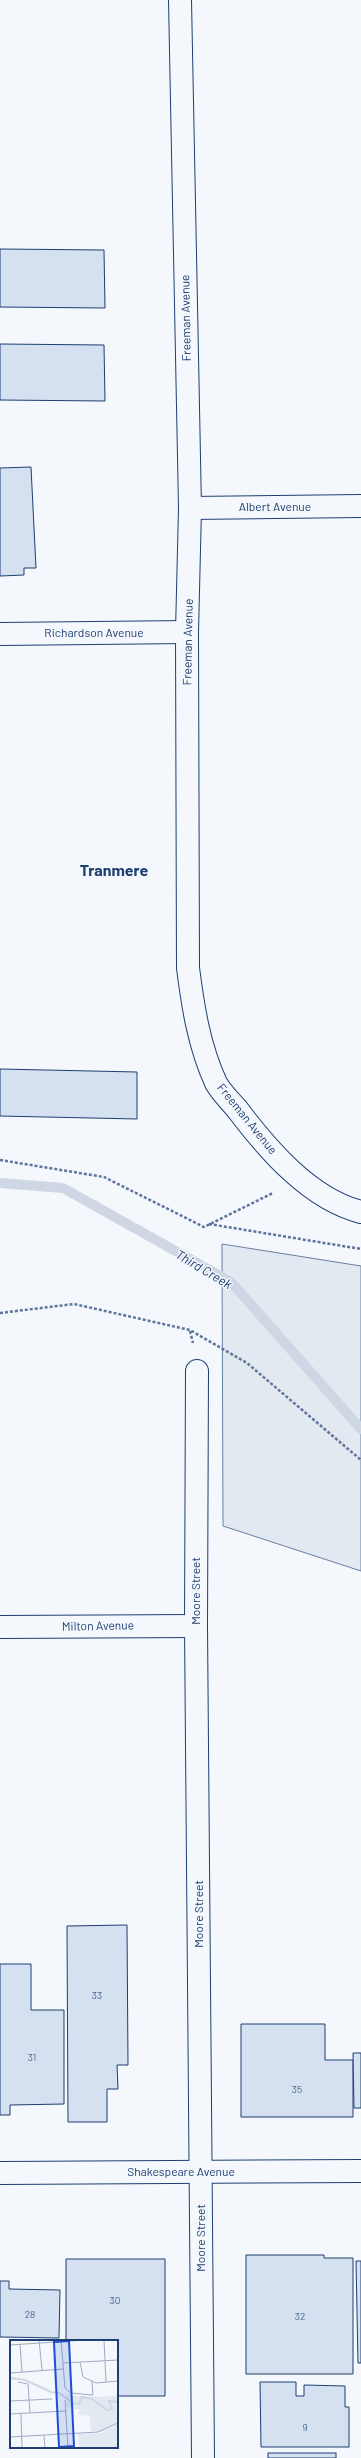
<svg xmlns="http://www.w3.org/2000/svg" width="361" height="2458" font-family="Barlow,sans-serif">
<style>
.green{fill:#e3e9f0;stroke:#687fa3}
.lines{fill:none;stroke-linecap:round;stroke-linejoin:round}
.stream{stroke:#cfd7e4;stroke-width:10}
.building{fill:#d5e0f0;stroke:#1d3f73}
.minor-casing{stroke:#1d3f73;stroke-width:24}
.path{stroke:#5e769c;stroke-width:2.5;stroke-dasharray:3 2;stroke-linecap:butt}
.minor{stroke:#f4f7fb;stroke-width:22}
.labels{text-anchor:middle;stroke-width:3;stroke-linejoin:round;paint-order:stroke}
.number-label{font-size:10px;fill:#4b6792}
.street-label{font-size:12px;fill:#1d3f73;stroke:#f4f7fb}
.water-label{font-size:13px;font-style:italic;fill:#1d3f73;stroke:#f4f7fb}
.district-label{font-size:16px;font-weight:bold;fill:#1d3f73;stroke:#f4f7fb}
.inset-river{fill:none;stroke:#cfd7e4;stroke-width:2}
.inset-road{fill:none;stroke:#9eadc5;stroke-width:1}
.view{fill:#1d4ed8;fill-opacity:0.15;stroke:#1d4ed8;stroke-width:2}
.inset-edge{fill:none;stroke:#1d3f73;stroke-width:2}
</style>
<rect width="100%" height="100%" fill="#f4f7fb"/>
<path class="green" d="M222 1244 361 1266V1571L223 1526Z"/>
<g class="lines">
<path class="stream" d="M0 1183 63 1188 231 1282 361 1429"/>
</g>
<g class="building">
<path d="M0 249 104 250 105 308 0 307Z"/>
<path d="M0 344 104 345 105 401 0 400Z"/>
<path d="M31 467 36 568H24V575L0 576V468Z"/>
<path d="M0 1069 137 1072V1119L0 1116Z"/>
<path d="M127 1925 128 2065H117L118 2089H107V2122H68L67 1926Z"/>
<path d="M0 1964H31V2010H64V2104L10 2105V2115H0Z"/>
<path d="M241 2024H325V2060H353V2117H241Z"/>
<path d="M353 2053H361V2108H354Z"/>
<path d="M246 2255H324V2258H353V2374H246Z"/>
<path d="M66 2259H165V2396H117V2341H66Z"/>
<path d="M356 2261H361V2363H358Z"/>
<path d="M0 2281H9V2289L60 2290 59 2338 0 2337Z"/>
<path d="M260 2382H296V2396H304V2385L345 2386V2407H349V2447H261Z"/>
<rect x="268" y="2453" width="68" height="5"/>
</g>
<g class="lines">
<defs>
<g id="minor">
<path d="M180 0 190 508 187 632 188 968C193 1007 199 1046 216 1083 221 1092 230 1101 237 1109 268 1150 310 1199 361 1212"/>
<path d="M190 508 361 506"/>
<path d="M0 634 187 632"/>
<path d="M197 1371 196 1626 203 2458"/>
<path d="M0 1627 196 1626"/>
<path d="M0 2173 361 2171"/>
</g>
</defs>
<use href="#minor" class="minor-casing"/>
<g class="path">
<path d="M0 1160 104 1177 204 1227 273 1193"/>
<path d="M209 1224 361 1249"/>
<path d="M0 1313 74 1304 190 1330 247 1363 361 1460"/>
<path d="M190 1331 193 1343"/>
</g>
<use href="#minor" class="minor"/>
</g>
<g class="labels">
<g class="number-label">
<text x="97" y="1999">33</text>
<text x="32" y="2061">31</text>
<text x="297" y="2093">35</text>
<text x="115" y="2304">30</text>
<text x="30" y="2318">28</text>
<text x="300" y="2320">32</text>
<text x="305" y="2431">9</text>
</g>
<g class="street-label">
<text transform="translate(186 318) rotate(-91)" y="4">Freeman Avenue</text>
<text x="275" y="511">Albert Avenue</text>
<text x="94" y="637">Richardson Avenue</text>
<text transform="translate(188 642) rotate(-89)" y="4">Freeman Avenue</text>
<text transform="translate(247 1119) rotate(51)" y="4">Freeman Avenue</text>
<text transform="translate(196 1591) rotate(-90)" y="4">Moore Street</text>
<text transform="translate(98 1626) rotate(-1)" y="4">Milton Avenue</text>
<text transform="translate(199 1914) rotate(-90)" y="4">Moore Street</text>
<text x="181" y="2176">Shakespeare Avenue</text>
<text transform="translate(201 2238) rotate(-90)" y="4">Moore Street</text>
</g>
<g class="water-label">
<text transform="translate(204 1269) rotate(31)" y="5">Third Creek</text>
</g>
<g class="district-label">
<text x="114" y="876">Tranmere</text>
</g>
</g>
<g transform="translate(10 2340)">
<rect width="108" height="108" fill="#f4f7fb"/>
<path d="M56 55 93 57 108 55V83L91 92 81 91 80 76 71 75 68 73 70 70 56 67ZM108 84V108H69L68 94 91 93Z" fill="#e3e9f0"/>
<path class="inset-river" d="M0 38 15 40 41 52 49 53 63 63 69 64 72 57 82 59 97 70 102 69 99 61 108 62"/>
<path class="inset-road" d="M29 0 32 30M51 0 55 48 61 53 83 55 82 41M94 0 96 42M10 4 12 32M0 5 75 0M70 22 73 37 86 43 108 41M53 23 108 20M0 33 53 29M8 42 18 44 20 73M55 60 58 108M0 61 42 59M0 74 56 71M11 74 12 108M34 95 35 108M0 97 88 92 108 83"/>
<path class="view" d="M59 1 64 106 49 107 44 2Z"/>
<rect width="108" height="108" class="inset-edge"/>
</g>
</svg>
